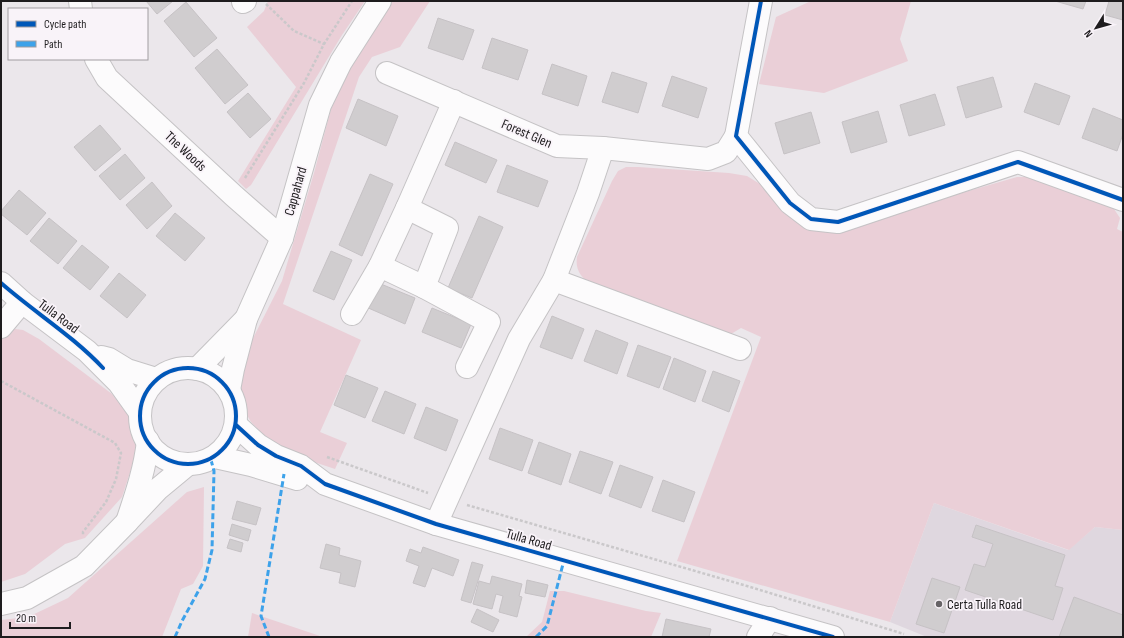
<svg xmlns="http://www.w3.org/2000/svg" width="1124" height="638" font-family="'Sofia Sans Condensed',sans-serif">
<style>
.built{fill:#dfd7df}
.green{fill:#eacfd7}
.building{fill:#d0cdcf;stroke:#c6c2c5}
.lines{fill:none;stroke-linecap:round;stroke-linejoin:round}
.street-casing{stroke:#c5c3c5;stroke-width:24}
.secondary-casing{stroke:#c5c3c5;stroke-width:24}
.path{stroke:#cac8ca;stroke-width:2.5;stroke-dasharray:3 2;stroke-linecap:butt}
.street{stroke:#fcfbfc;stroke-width:22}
.secondary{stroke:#fcfbfc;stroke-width:22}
.quiet{stroke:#3da2ea;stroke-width:3;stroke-dasharray:6 3;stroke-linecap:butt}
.cycleway-casing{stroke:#f9f3f9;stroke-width:6}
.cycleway{stroke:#0057b8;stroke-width:4}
.poi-dot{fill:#666366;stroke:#f9f3f9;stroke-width:1.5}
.labels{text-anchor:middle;stroke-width:3.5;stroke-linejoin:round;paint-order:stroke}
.street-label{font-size:14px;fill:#1e1c1e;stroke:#f9f3f9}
.poi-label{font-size:14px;fill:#1e1c1e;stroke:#f9f3f9;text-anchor:start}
</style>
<rect width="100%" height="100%" fill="#ebe7eb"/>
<path class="built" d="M934 503 1068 550 1095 527 1123 530V637H927L890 622Z"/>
<g class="green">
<path d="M268 1H365L342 35 251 185 246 189 238 181 296 87 247 27 264 11Z"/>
<path d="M393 1H430L400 47 372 57 359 77 283 304 361 340 320 432 347 443 335 469 314 462 270 442 251 422 243 408 241 389 247 350 282 281 314 173 331 109 352 62Z"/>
<path d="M811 1H911L900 39 908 61 824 93 759 84 776 17Z"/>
<path d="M626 167H638L729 173 747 176 760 184 790 213 833 230 1017 177H1032L1112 206 1120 218 1117 229 1123 232V530L1095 527 1069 550 934 503 890 622 677 561 761 337 741 328 726 337 590 285C581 276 575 270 577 257L612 181 618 171Z"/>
<path d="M15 329 23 330 39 339 112 394 128 415 136 437 137 451 122 497 85 538 65 544 25 574 1 582V337L4 334Z"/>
<path d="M204 487 203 566 193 584 181 589 162 637H1V620L28 617 68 598 187 492Z"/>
<path d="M550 591H564L646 611 661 613 651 637H526L542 622Z"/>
<path d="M252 613 323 637H248Z"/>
</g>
<g class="building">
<path d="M146 1H173L157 14Z"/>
<path d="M1055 1H1086L1083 9Z"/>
<path d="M1109 1H1123V20L1105 15Z"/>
<path d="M186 2 217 38 194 57 164 21Z"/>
<path d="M438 18 474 30 463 60 428 48Z"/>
<path d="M492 38 528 50 518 80 482 68Z"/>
<path d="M217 49 248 85 225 104 195 68Z"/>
<path d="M552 64 587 76 578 106 542 94Z"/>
<path d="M612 72 647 83 638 113 602 102Z"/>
<path d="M672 76 707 88 698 118 662 106Z"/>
<path d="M993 77 1002 107 966 118 957 87Z"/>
<path d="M1035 83 1070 96 1059 125 1024 112Z"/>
<path d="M248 93 271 119 250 138 227 112Z"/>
<path d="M935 94 945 125 909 136 900 105Z"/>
<path d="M358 99 398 116 386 146 346 128Z"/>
<path d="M1093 108 1123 120V134L1117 151 1082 138Z"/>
<path d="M878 111 887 142 851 153 842 122Z"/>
<path d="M811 112 820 143 784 154 775 123Z"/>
<path d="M100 125 121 149 95 171 74 147Z"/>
<path d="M455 142 497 160 486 183 445 165Z"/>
<path d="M125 154 145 178 120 200 99 176Z"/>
<path d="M507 165 548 181 538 207 497 192Z"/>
<path d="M370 174 393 184 362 256 339 245Z"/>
<path d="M152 182 172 206 147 229 126 205Z"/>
<path d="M19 190 46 213 27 235 1 214V211Z"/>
<path d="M175 213 205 238 185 261 156 236Z"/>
<path d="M479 216 503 227 472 298 448 288Z"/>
<path d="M49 218 77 241 58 264 30 241Z"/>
<path d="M82 245 109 267 90 290 63 268Z"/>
<path d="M331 251 352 260 334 300 313 291Z"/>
<path d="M119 273 146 295 127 318 100 296Z"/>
<path d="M376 282 415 298 405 324 366 307Z"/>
<path d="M432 308 471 324 461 348 422 332Z"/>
<path d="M552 316 584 329 572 359 540 347Z"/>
<path d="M596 330 628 343 617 374 584 361Z"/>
<path d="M638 345 671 357 659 388 627 376Z"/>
<path d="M674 358 706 371 695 402 663 389Z"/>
<path d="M713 371 740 381 729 412 702 401Z"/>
<path d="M346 375 378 388 365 418 334 405Z"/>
<path d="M385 391 416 404 404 434 372 421Z"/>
<path d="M426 407 458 420 446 451 414 438Z"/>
<path d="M500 428 533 440 522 471 489 459Z"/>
<path d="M539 442 571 454 561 485 528 473Z"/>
<path d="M580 451 613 462 601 494 569 482Z"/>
<path d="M620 465 653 477 641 508 609 496Z"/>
<path d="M663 480 695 492 684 522 652 511Z"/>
<path d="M237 501 261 508 256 525 232 519Z"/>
<path d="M232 524 251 530 248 541 229 535Z"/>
<path d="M976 525 1065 555 1055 586 1063 588 1053 620 965 590 974 564 985 567 993 544 972 537Z"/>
<path d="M230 539 243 543 241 552 227 548Z"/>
<path d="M326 544 340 548 339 555 361 561 355 587 339 583 341 573 320 568Z"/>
<path d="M423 547 459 560 453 576 432 568 425 587 413 583 419 566 406 561 410 549 421 553Z"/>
<path d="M472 562 483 565 471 603 461 600Z"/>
<path d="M492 576 522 584 519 596 522 597 517 617 499 612 503 596 496 594 492 609 473 604 479 581 490 584Z"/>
<path d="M932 578 960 587 944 633 916 624Z"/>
<path d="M527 580 548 585 545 597 525 593Z"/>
<path d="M1074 597 1123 615V637H1059Z"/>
<path d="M477 609 499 620 493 632 471 622Z"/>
<path d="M666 619 711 629 709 637H662Z"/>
</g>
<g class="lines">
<defs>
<g id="street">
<path d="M80 1 81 9"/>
<path d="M761 1 736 136 790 203 811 219 838 222 1018 162 1123 200"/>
<path d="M243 2 245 1"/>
<path d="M96 59 107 78 234 196 282 238"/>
<path d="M387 73 557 146 603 148 708 159 726 152 736 136"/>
<path d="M407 208 447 228 424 287 489 322 467 367"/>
<path d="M380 266 424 287"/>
<path d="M554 280 588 193 603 148"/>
<path d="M352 314 380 266 407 208 454 101"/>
<path d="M1 327 22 302"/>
<path d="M148 441C145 469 136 495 127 522L158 489 187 465"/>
<path d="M436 524 519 339 554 280 740 349"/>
<path d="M1 604 27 598 84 566 127 522"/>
<path d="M758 637 770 618"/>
</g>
<g id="secondary">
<path d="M1 283 22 302 87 351 119 383 139 411"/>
<path d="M101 357 109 359 127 370 156 379"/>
<circle cx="188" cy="416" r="48"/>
<path d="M197 369 246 319"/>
<path d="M229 390 233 369 246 319 282 238 320 105 341 62 380 1"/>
<path d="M236 425 258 445 276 456 301 466 325 484 436 524 833 637"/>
<path d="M215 457 251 465 297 479"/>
</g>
</defs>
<use href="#street" class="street-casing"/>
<use href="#secondary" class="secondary-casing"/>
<g class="path">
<path d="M266 4 294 31 324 44"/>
<path d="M245 178 304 83 324 44 352 1"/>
<path d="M169 363 179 359"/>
<path d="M1 381 115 443 121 453 116 479 106 502 83 532V536"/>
<path d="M327 457 428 493"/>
<path d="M467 505 747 586 904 634"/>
</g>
<use href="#street" class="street"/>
<use href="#secondary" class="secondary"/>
<g class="quiet">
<path d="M175 637 182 621 205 579 212 550 214 471 211 460"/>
<path d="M269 637 261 616 284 474"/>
<path d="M536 637 547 626 564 560"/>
</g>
<defs>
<g id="cycleway">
<path d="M761 1 736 136 790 203 811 219 838 222 1018 162 1123 200"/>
<path d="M1 283C34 312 73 336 103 368"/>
<circle cx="188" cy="416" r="48"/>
<path d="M236 425 258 445 276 456 301 466 325 484 436 524 833 637"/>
</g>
</defs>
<use href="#cycleway" class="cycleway-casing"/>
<use href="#cycleway" class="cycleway"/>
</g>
<circle class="poi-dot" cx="939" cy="604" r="4"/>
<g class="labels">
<g class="street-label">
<text transform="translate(527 133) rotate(23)" y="5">Forest Glen</text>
<text transform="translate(186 151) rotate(43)" y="5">The Woods</text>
<text transform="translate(295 191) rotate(-74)" y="5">Cappahard</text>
<text transform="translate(59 316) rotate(37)" y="5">Tulla Road</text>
<text transform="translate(529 539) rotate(16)" y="5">Tulla Road</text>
</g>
<g class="poi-label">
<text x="947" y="609">Certa Tulla Road</text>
</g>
</g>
<rect width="1124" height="638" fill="none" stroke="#1e1c1e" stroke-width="4"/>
<rect x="8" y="8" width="140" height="52" fill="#f9f3f9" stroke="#a19da1"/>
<rect x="16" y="21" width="20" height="6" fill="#0057b8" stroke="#a19da1"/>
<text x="44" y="28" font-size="12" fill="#1e1c1e">Cycle path</text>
<rect x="16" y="41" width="20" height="6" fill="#3da2ea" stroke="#a19da1"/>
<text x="44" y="48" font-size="12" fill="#1e1c1e">Path</text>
<g transform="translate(1096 28) rotate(233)" stroke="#f9f3f9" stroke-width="3" paint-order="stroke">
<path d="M0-3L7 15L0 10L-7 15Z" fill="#1e1c1e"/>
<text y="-6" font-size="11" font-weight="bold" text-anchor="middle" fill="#1e1c1e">N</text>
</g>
<path d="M10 622v6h60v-6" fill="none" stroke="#1e1c1e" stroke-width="2"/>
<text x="16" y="622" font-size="12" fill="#1e1c1e" stroke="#f9f3f9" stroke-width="3" paint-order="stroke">20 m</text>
</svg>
